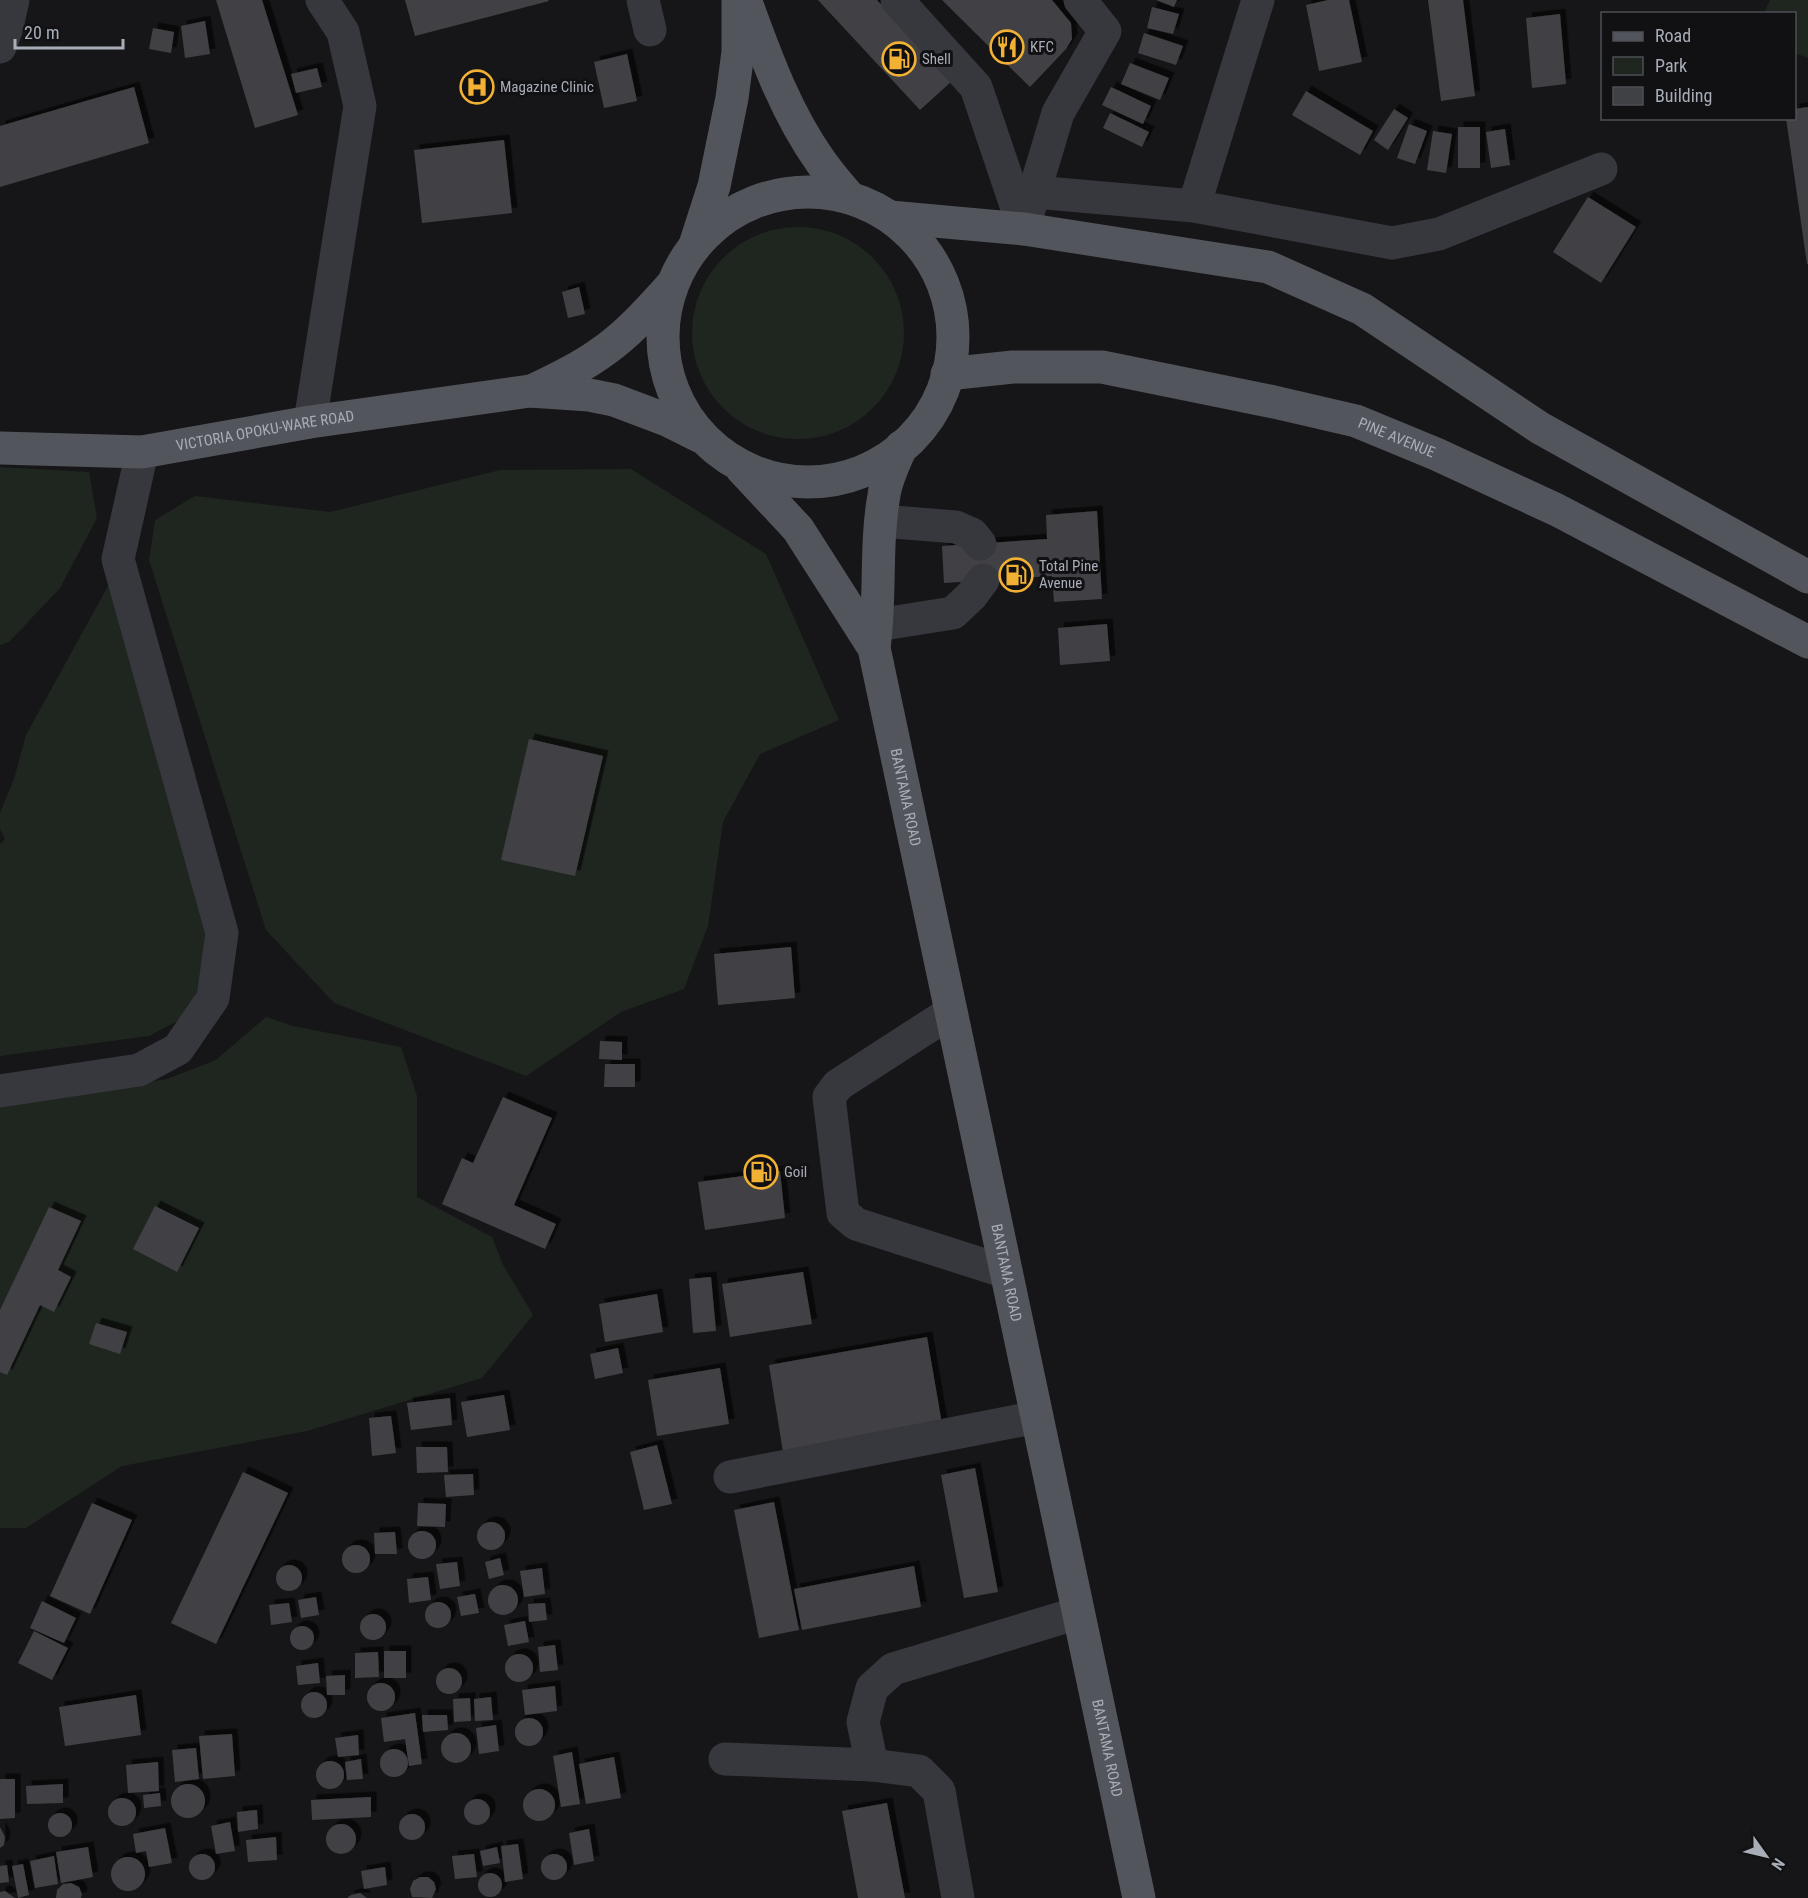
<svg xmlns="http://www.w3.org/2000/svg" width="1808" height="1898" font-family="'Roboto Condensed',sans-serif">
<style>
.green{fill:#1e261f}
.building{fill:#404145;filter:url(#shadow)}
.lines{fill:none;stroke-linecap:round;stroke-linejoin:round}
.minor{stroke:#37383d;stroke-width:33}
.major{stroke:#53555c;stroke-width:33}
.labels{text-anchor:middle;stroke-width:6;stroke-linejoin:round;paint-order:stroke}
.poi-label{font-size:15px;fill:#a8adb8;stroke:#111113;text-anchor:start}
.street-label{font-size:15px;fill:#a8adb8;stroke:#111113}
</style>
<defs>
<filter id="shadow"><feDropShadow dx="5.5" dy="-5.5" stdDeviation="0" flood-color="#0009"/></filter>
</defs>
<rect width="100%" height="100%" fill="#161618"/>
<g class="green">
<path d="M1770 0H1808V58L1795 53 1794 14 1764 13Z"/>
<circle cx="798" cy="333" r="106"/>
<path d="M0 467 89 472 97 518 60 588 9 642 0 645Z"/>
<path d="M631 469 766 554 839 720 760 754 723 822 708 926 684 989 621 1012 526 1076 334 1003 266 930 149 560 155 520 195 496 330 512 500 470Z"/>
<path d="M113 577 211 937 204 979 183 1018 149 1036 0 1056V844L5 839 0 829V813L14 779 26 735Z"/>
<path d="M266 1017 293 1026 401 1047 417 1096V1197L492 1237 503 1265 533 1315 482 1378 307 1431 122 1466 26 1528H0V1104L167 1079 216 1060Z"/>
</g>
<g class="building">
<path d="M216 0H262L298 115 255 128Z"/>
<path d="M405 0H548L549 1 415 36Z"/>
<path d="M818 0H877L952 81 920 110Z"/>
<path d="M942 0H1052L1071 23 1072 39 1066 49 1030 87Z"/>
<path d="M1156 0H1177L1174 7Z"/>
<path d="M1328 0H1349L1362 62 1319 71 1306 5Z"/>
<path d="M1428 0H1463L1475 96 1441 101Z"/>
<path d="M1152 7 1179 14 1173 34 1147 28Z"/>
<path d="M1560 14 1566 84 1532 88 1526 18Z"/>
<path d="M205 21 210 54 185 58 181 26Z"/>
<path d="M153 28 174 32 171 53 149 49Z"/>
<path d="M1144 33 1183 46 1176 65 1138 53Z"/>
<path d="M627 54 637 101 604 108 594 62Z"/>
<path d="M1130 63 1169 78 1160 100 1121 84Z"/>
<path d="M317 68 322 87 296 93 291 74Z"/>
<path d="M134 87 149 143 0 187V126Z"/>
<path d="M1111 87 1151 106 1143 124 1102 105Z"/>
<path d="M1306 91 1373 131 1360 155 1292 115Z"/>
<path d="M1808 107V264H1807L1786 118H1794V109Z"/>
<path d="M1394 109 1408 118 1388 150 1374 140Z"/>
<path d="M1110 113 1149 132 1142 147 1103 128Z"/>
<path d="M1409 124 1427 131 1415 164 1397 158Z"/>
<rect x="1458" y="127" width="22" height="41"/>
<path d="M1505 129 1510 165 1491 168 1486 132Z"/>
<path d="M1433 131 1452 134 1446 173 1427 170Z"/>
<path d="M504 140 512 213 422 223 414 150Z"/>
<path d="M1588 197 1636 227 1601 283 1553 252Z"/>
<path d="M579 287 585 314 568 318 562 292Z"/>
<path d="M1097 511 1102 599 1054 602 1052 576 944 583 942 546 1047 539 1046 515Z"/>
<path d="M1107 624 1110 661 1060 665 1058 628Z"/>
<path d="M529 739 603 756 575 876 501 860Z"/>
<path d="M791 947 795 998 718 1005 714 954Z"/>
<path d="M600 1041 622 1042V1060L599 1059Z"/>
<path d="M605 1064H635V1087H604Z"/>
<path d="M503 1097 552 1118 514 1205 556 1224 545 1249 442 1204 462 1158 473 1163Z"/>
<path d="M780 1171 785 1218 705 1230 698 1182Z"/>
<path d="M155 1206 199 1228 177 1272 133 1249Z"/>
<path d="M49 1207 81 1221 58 1270 71 1277 54 1312 40 1305 7 1375 0 1372V1310Z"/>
<path d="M803 1272 812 1324 730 1337 722 1284Z"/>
<path d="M711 1277 716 1331 693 1333 689 1279Z"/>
<path d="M657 1294 663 1332 605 1342 599 1304Z"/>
<path d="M96 1323 127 1332 120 1354 89 1344Z"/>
<path d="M927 1337 942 1424 783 1452 769 1365Z"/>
<path d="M618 1348 623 1373 595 1379 590 1354Z"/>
<path d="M720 1368 729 1424 657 1436 648 1380Z"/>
<path d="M504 1395 510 1430 467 1437 461 1402Z"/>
<path d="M450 1398 452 1425 411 1430 407 1403Z"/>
<path d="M391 1416 396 1453 372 1456 369 1418Z"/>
<path d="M657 1445 672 1504 644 1510 630 1452Z"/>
<path d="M416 1447H447L448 1472 417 1473Z"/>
<path d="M975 1468 998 1592 964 1598 941 1475Z"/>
<path d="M243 1472 288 1493 216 1644 171 1623Z"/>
<path d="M473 1474 474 1495 446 1497 444 1475Z"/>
<path d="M774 1502 799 1630 759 1638 734 1510Z"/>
<path d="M92 1503 132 1520 90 1614 50 1596Z"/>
<path d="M418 1503 446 1504 445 1527 417 1526Z"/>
<circle cx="491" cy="1536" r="14"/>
<circle cx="422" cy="1545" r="14"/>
<path d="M395 1532 397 1554H375L374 1533Z"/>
<circle cx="356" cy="1559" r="14"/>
<path d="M500 1558 504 1575 489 1579 485 1562Z"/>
<path d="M457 1562 460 1586 440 1589 436 1564Z"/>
<circle cx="289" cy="1578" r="13"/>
<path d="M914 1566 921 1607 802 1630 794 1589Z"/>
<path d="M542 1568 545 1594 524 1597 520 1571Z"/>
<path d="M428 1577 431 1600 409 1603 407 1579Z"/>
<circle cx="503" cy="1600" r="15"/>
<path d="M475 1594 479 1613 461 1616 457 1597Z"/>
<path d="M316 1597 319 1615 301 1618 298 1600Z"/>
<path d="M42 1601 76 1618 64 1643 30 1628Z"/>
<circle cx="438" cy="1615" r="13"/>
<path d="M289 1603 292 1622 271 1625 269 1605Z"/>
<path d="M545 1603 547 1620 529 1622 528 1604Z"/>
<circle cx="373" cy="1627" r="13"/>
<path d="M525 1621 529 1642 508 1646 504 1625Z"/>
<circle cx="302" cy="1638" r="12"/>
<path d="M34 1631 68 1648 52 1680 18 1663Z"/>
<path d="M555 1645 558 1670 540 1672 538 1647Z"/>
<rect x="384" y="1651" width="22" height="27"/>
<path d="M378 1652 379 1677 355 1678V1653Z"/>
<circle cx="519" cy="1668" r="14"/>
<path d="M318 1663 320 1683 298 1685 296 1666Z"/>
<circle cx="449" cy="1681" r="13"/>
<path d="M345 1675V1695H327L326 1676Z"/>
<circle cx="381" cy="1697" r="14"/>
<path d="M555 1686 557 1711 525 1715 522 1690Z"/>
<circle cx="314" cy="1705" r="13"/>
<path d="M136 1695 141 1735 65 1746 59 1707Z"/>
<path d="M491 1697 493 1720 475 1721 474 1699Z"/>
<path d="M470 1698 471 1721 454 1722 453 1699Z"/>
<path d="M415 1713 422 1764 409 1766 405 1739 384 1742 381 1718Z"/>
<path d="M422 1715H447L448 1730 423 1732Z"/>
<circle cx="529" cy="1732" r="14"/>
<path d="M496 1725 499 1751 479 1754 476 1728Z"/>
<circle cx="456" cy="1748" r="15"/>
<path d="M232 1734 235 1776 203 1779 199 1736Z"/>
<path d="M358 1735 359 1755 338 1757 335 1738Z"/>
<path d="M196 1748 199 1779 175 1782 172 1750Z"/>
<circle cx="394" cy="1763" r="14"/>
<path d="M572 1752 580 1804 561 1807 553 1756Z"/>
<path d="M614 1757 621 1798 586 1804 579 1764Z"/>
<path d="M361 1759 363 1779 347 1780 345 1762Z"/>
<circle cx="330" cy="1775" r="14"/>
<path d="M158 1762 159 1791 128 1793 126 1765Z"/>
<path d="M0 1779H15V1818L0 1819Z"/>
<circle cx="188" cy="1801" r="17"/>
<path d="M63 1784V1803L27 1804 26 1786Z"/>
<circle cx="539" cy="1805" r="16"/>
<path d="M160 1793 161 1806 144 1808 143 1795Z"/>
<path d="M371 1797V1817L312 1820 311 1800Z"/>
<circle cx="122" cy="1812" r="14"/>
<circle cx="477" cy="1812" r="13"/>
<path d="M887 1803 905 1898H858L842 1811Z"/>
<path d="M257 1810 258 1829 238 1832 237 1812Z"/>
<circle cx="60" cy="1825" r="12"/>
<circle cx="412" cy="1827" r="13"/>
<path d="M230 1822 235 1851 216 1854 211 1826Z"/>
<circle cx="341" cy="1839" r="15"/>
<path d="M0 1827 5 1837 4 1845 0 1848Z"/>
<path d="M165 1828 172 1863 149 1867 146 1851 136 1853 133 1834Z"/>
<path d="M589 1829 594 1861 574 1865 569 1833Z"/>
<path d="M276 1837 277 1860 248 1862 246 1840Z"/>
<path d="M518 1844 523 1879 505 1882 501 1846Z"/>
<path d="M88 1847 93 1877 61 1883 56 1852Z"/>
<path d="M497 1847 500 1863 483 1866 480 1851Z"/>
<circle cx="202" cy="1867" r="13"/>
<circle cx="554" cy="1867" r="13"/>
<path d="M474 1854 477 1877 455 1879 452 1856Z"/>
<path d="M54 1856 58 1884 35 1888 30 1861Z"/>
<circle cx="128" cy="1874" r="17"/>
<path d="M23 1864 29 1895 18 1898 12 1866Z"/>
<path d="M7 1865 9 1882 0 1883V1866Z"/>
<path d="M385 1867 387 1885 364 1889 361 1871Z"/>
<circle cx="490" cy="1885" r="12"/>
<path d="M420 1877H428L434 1882 436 1889 432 1898 412 1897 410 1889 413 1881Z"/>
<path d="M71 1883 79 1887 82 1894 81 1898H56L57 1890 63 1884Z"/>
<path d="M5 1891 15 1898H0V1892Z"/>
<path d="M360 1893 367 1898H347L351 1895Z"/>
</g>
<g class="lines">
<g class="minor">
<path d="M643 0 650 30"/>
<path d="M897 0 976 87 1024 229"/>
<path d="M0 47 7 27 13 0"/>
<path d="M1035 192 1194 206 1392 243 1439 234 1601 169"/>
<path d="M1194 206 1258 0"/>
<path d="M1028 213 1058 113 1105 31 1080 0"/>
<path d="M310 422 360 106 343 32 322 0"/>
<path d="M881 521 956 527 972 534 980 544"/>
<path d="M877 625 953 613 972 595 983 580"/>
<path d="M951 1012 838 1085 829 1097 843 1213 856 1224 1006 1272"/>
<path d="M0 1091 139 1070 178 1049 213 998 222 933 118 559 142 452"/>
<path d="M730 1477 1037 1417"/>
<path d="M725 1759 872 1765 919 1771 939 1791 958 1898"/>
<path d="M872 1765 863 1722 872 1688 893 1669 1078 1613"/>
</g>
<g class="major">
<path d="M746 2C766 57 786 113 821 162 829 174 840 186 850 198"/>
<circle cx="808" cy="337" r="145"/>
<path d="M890 217 1024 229 1268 267 1362 309 1540 428 1808 577"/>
<path d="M695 245 714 186 732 98 738 52V0"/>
<path id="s1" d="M947 374 1013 367H1102L1274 402 1356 421 1436 454 1557 510 1808 642"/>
<path d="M532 391C557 379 582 367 605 350 630 332 650 309 671 286"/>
<path id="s2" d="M901 447C895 462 886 479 884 495 875 546 881 597 874 648L1139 1898"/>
<path id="s3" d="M0 448 142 452 310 422 530 391 589 395 614 400 667 420 699 436"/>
<path d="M742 469 798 529 874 648"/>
</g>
</g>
<defs>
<symbol id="restaurant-ring" viewBox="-11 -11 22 22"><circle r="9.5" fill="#111113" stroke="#f2b134" stroke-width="1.5"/><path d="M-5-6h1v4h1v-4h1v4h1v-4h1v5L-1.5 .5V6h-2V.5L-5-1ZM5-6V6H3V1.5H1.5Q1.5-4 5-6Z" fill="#f2b134"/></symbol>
<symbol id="fuel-ring" viewBox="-11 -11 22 22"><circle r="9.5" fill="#111113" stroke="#f2b134" stroke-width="1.5"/><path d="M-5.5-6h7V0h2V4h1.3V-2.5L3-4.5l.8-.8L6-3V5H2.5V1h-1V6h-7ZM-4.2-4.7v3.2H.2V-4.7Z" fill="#f2b134"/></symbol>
<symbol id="hospital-ring" viewBox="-11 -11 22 22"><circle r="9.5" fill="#111113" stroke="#f2b134" stroke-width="1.5"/><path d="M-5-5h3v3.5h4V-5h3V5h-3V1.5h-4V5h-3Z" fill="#f2b134"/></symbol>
</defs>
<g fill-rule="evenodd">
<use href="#restaurant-ring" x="988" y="28" width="38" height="38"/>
<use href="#fuel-ring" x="880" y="40" width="38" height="38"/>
<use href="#hospital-ring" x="458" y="68" width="38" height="38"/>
<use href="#fuel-ring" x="997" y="556" width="38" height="38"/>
<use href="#fuel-ring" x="742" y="1153" width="38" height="38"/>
</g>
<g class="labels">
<g class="poi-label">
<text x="1030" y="52">KFC</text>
<text x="922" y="64">Shell</text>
<text x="500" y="92">Magazine Clinic</text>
<text x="1039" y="571">Total Pine<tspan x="1039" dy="17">Avenue</tspan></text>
<text x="784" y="1177">Goil</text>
</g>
<g class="street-label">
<text dy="5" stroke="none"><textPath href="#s3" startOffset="267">VICTORIA OPOKU-WARE ROAD</textPath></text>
<text dy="5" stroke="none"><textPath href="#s1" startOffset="459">PINE AVENUE</textPath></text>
<text dy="5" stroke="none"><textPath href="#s2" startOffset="357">BANTAMA ROAD</textPath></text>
<text dy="5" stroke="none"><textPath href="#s2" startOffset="843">BANTAMA ROAD</textPath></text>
<text dy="5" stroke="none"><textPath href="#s2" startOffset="1329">BANTAMA ROAD</textPath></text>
</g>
</g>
<rect x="1601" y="12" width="195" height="108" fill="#111113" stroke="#4d4f55" stroke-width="1.5"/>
<rect x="1613" y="32" width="30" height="9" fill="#53555c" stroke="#4d4f55" stroke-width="1.5"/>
<text x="1655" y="42" font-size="18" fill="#a8adb8">Road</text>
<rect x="1613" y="57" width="30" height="18" fill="#1e261f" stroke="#4d4f55" stroke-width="1.5"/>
<text x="1655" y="72" font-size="18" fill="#a8adb8">Park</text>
<rect x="1613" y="87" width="30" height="18" fill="#404145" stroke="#4d4f55" stroke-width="1.5"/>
<text x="1655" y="102" font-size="18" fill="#a8adb8">Building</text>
<g transform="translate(1766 1856) rotate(124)" stroke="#111113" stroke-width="4.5" paint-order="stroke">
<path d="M0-4.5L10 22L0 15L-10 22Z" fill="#a8adb8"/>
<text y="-9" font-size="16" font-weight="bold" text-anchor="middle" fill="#a8adb8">N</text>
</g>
<path d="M15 39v9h108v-9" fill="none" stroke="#a8adb8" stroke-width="3"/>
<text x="24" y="39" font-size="18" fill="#a8adb8" stroke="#111113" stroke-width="4.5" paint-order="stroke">20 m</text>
</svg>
